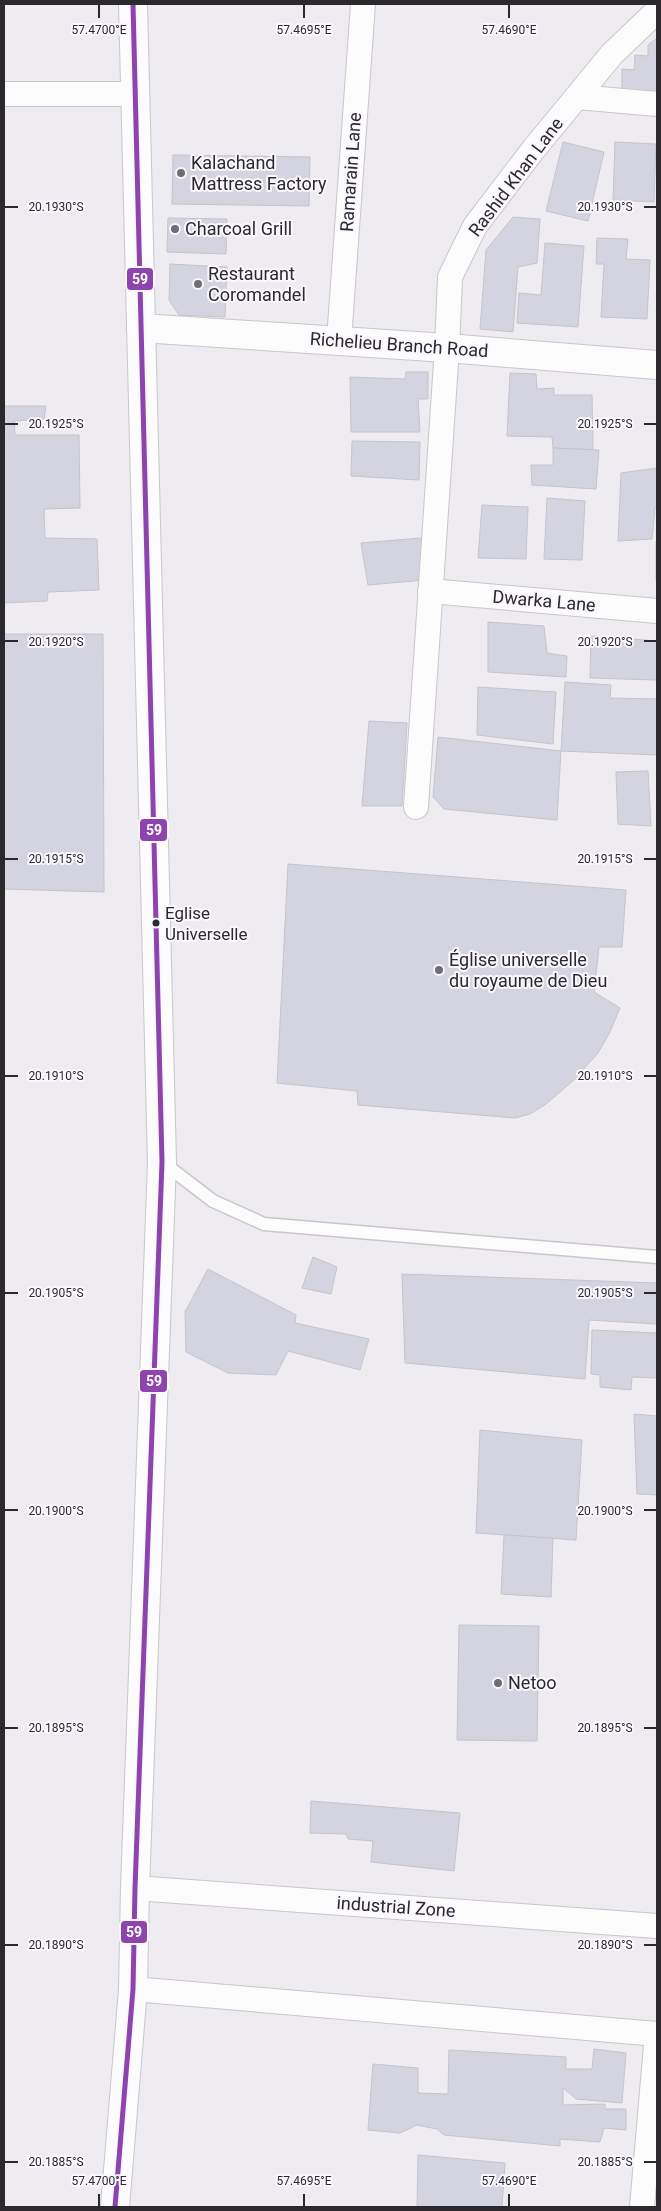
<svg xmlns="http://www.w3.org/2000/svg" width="661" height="2211" font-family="Roboto,sans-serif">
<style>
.building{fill:#d4d4e0;stroke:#c5c4c9}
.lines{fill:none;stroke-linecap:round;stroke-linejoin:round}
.service-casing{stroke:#c9c6cb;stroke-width:15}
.minor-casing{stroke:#c9c6cb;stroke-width:26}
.secondary-casing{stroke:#c9c6cb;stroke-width:30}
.primary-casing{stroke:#c9c6cb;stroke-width:30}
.service{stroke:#fcfcfd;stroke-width:12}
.minor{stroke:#fcfcfd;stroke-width:24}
.secondary{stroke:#fcfcfd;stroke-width:28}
.primary{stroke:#fcfcfd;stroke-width:28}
.bus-1-casing{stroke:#faf7fe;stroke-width:9}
.bus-1{stroke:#8e44ad;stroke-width:5}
.ticks{fill:none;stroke:#2b292d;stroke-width:2}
.poi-dot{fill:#6f6d72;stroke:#faf7fe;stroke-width:2}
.bus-dot{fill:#2b292d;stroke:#faf7fe;stroke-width:2}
.labels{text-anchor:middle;stroke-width:4;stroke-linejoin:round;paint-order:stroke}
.bus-label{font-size:17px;fill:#2b292d;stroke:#faf7fe;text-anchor:start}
.poi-label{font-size:18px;fill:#2b292d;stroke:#faf7fe;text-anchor:start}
.street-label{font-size:18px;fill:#2b292d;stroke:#faf7fe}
.ticks-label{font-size:12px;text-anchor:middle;fill:#2b292d;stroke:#faf7fe;stroke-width:4;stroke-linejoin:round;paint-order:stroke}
.line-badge{stroke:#faf7fe;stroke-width:2}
.badge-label{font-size:14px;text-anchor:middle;font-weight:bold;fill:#fff}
</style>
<rect width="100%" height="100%" fill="#eeebf1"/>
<g class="building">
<path d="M657 38V93H622V69L634 70 635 55 648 56V45Z"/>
<path d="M563 142 604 152 588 221 546 211Z"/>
<path d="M615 142 656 144 654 202 613 200Z"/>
<path d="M173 155 310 157 309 206 172 204Z"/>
<path d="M513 217 540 219 537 263 518 267 513 332 480 329 486 250Z"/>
<path d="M168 218 227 219 226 254 167 252Z"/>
<path d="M597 238 628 239 626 259 650 260 647 319 601 317 604 264H596Z"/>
<path d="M545 243 584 246 578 327 517 323 519 293 541 295Z"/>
<path d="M170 264 227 267 225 317 179 315 169 300Z"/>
<path d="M406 372H428V399H418L420 432H351L350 377 405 379Z"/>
<path d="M510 373 536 374 537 389 554 388V395H592L593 450 553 448 552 437 507 436Z"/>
<path d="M4 406H46L44 419 14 421 15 435H79L80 508 44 509 45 538 97 539 99 590 48 592 47 601 4 603Z"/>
<path d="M352 441 420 442 419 480 351 476Z"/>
<path d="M553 448 599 450 596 489 532 485 531 465H553Z"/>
<path d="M657 468V507L655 508 652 539 618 541 621 473Z"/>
<path d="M547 498 585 501 582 560 544 559Z"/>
<path d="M482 505 528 507 526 559 478 558Z"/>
<path d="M421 538 425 580 368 585 361 543Z"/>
<rect x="656" y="542" width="1" height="38"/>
<path d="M488 622 544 626 547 653 567 656 566 677 488 672Z"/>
<path d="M4 634H103L104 892 4 889Z"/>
<path d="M591 636 657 641V680L590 678Z"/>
<path d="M565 682 611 685 610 698 657 699V755L561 751Z"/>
<path d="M478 687 556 692 553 744 477 735Z"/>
<path d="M369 721 407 723 402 806H362Z"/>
<path d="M438 737 561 751 557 820 444 809 433 797Z"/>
<path d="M648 771 651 826 618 824 616 772Z"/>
<path d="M288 864 626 890 622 947H599L594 992 620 1008 610 1032 598 1053 574 1080 546 1104 530 1114 515 1118 358 1105 357 1091 277 1083Z"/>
<path d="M313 1257 337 1267 331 1294 302 1288Z"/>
<path d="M208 1269 296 1315 295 1323 369 1339 360 1370 288 1351 276 1375 228 1373 186 1352 185 1312Z"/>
<path d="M402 1274 657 1283V1324L589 1320 585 1379 405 1363Z"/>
<path d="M592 1330 657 1333V1378L632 1377 631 1390 600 1387V1375L591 1374Z"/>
<path d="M634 1414 657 1416V1495L637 1494Z"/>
<path d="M480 1430 582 1440 576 1540 476 1533Z"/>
<path d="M504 1535 553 1538 551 1597 501 1594Z"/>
<path d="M459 1625 539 1626 537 1741 457 1740Z"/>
<path d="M311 1801 460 1813 454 1871 371 1862 373 1841 348 1839 346 1834 310 1833Z"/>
<path d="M594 2049 626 2053 622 2103 576 2099 563 2088V2105L605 2104V2109H626V2130L604 2128 600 2142 560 2139V2146L444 2135 437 2129 417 2125 400 2133 368 2130 373 2064 418 2068V2093L448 2094 449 2050 566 2057V2069H592Z"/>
<path d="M418 2155 505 2163 502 2207H417Z"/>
</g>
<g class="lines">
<defs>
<path id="service" d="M162 1162 213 1201 264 1224 657 1257"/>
<g id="minor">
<path d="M4 94H135"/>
<path d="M577 97 657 104"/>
<path d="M339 340 363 4"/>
<path d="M430 591 657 611"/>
<path d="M416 807 447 348 450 277 475 226 533 150 612 54 657 11"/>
<path d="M135 1888 657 1926"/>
<path d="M133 1989 657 2034"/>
<path d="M642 2207 657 2034"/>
</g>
<path id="secondary" d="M141 328 447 348 657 365"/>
<path id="primary" d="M115 2207 133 1989 135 1888 162 1162 133 4"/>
</defs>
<use href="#service" class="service-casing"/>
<use href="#minor" class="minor-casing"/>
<use href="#secondary" class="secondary-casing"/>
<use href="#primary" class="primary-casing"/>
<use href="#service" class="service"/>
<use href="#minor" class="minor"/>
<use href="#secondary" class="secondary"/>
<use href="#primary" class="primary"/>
<defs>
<path id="bus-1" d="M115 2207 133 1989 135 1888 162 1162 133 4"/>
</defs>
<use href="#bus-1" class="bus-1-casing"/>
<use href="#bus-1" class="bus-1"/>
</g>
<path class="ticks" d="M99 5V18M304 5V18M509 5V18M5 207H18M644 207H656M5 424H18M644 424H656M5 641H18M644 641H656M5 859H18M644 859H656M5 1076H18M644 1076H656M5 1293H18M644 1293H656M5 1510H18M644 1510H656M5 1728H18M644 1728H656M5 1945H18M644 1945H656M5 2162H18M644 2162H656M99 2194V2206M304 2194V2206M509 2194V2206"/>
<g class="poi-dot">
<circle cx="181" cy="173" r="5"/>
<circle cx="175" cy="229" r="5"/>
<circle cx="198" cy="284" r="5"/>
<circle cx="439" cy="970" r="5"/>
<circle cx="498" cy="1683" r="5"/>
</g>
<circle class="bus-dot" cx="156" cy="923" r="4.5"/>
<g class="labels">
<g class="bus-label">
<text x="165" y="919">Eglise<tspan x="165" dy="21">Universelle</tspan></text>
</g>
<g class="poi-label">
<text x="191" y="169">Kalachand<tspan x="191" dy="21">Mattress Factory</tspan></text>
<text x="185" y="235">Charcoal Grill</text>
<text x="208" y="280">Restaurant<tspan x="208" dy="21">Coromandel</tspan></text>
<text x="449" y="966">Église universelle<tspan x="449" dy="21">du royaume de Dieu</tspan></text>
<text x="508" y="1689">Netoo</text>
</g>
<g class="street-label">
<text transform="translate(351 172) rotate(-86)" y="6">Ramarain Lane</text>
<text transform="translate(516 177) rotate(-53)" y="6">Rashid Khan Lane</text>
<text transform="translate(399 345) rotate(4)" y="6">Richelieu Branch Road</text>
<text transform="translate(544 601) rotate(5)" y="6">Dwarka Lane</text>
<text transform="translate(396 1907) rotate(4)" y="6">industrial Zone</text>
</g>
</g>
<g class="ticks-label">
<text x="99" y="34">57.4700°E</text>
<text x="304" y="34">57.4695°E</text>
<text x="509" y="34">57.4690°E</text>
<text x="605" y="211">20.1930°S</text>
<text x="56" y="211">20.1930°S</text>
<text x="605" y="428">20.1925°S</text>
<text x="56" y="428">20.1925°S</text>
<text x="605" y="646">20.1920°S</text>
<text x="56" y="646">20.1920°S</text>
<text x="56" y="863">20.1915°S</text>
<text x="605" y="863">20.1915°S</text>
<text x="605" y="1080">20.1910°S</text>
<text x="56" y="1080">20.1910°S</text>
<text x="56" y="1297">20.1905°S</text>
<text x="605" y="1297">20.1905°S</text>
<text x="56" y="1515">20.1900°S</text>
<text x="605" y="1515">20.1900°S</text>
<text x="56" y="1732">20.1895°S</text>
<text x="605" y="1732">20.1895°S</text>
<text x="56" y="1949">20.1890°S</text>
<text x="605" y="1949">20.1890°S</text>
<text x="56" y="2166">20.1885°S</text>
<text x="605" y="2166">20.1885°S</text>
<text x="99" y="2185">57.4700°E</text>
<text x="304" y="2185">57.4695°E</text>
<text x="509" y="2185">57.4690°E</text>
</g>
<g class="line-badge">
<rect x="126" y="267" width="28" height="24" rx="5" fill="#8e44ad"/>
<rect x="139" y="818" width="29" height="24" rx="5" fill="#8e44ad"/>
<rect x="139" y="1369" width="29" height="24" rx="5" fill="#8e44ad"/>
<rect x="120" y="1920" width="28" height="24" rx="5" fill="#8e44ad"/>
</g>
<g class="badge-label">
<text x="140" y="284">59</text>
<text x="154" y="835">59</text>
<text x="154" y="1386">59</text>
<text x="134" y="1937">59</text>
</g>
<rect width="661" height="2211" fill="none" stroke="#2b292d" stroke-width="10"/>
</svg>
